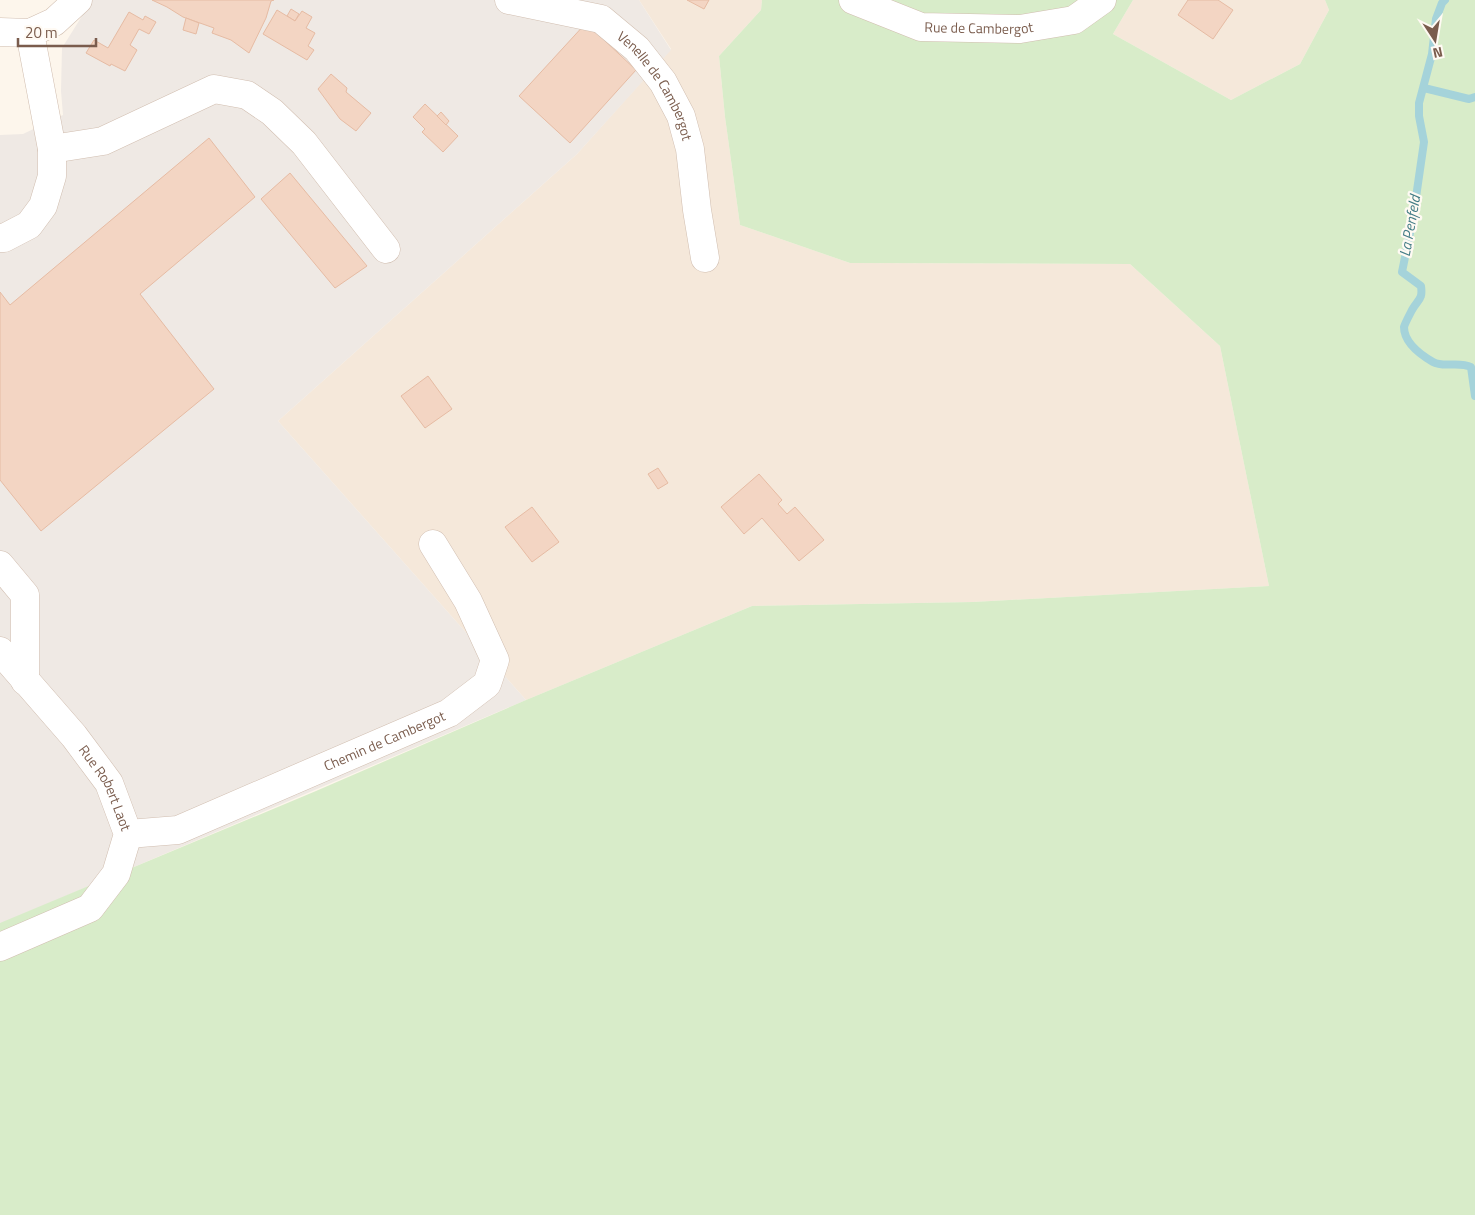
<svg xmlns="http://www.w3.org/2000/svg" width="1475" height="1215" font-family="'Titillium Web',sans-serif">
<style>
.residential{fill:#f5e8da}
.industrial{fill:#efe9e4}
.green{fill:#d8ecc9}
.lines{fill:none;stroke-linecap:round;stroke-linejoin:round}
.stream{stroke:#a5d3da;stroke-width:8}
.building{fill:#f3d5c3;stroke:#e6bba3}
.minor-casing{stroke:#d1beb0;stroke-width:29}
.minor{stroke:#fff;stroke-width:28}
.labels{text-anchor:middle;stroke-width:4.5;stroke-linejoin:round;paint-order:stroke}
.street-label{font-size:14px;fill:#7a5c4d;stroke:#fffaf3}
.water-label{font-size:15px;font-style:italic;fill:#437c86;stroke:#fffaf3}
</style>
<rect width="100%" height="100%" fill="#fdf6ec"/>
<g class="residential">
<path d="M639 0H762L761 10 719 56 725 117 740 225 850 263 1130 264 1220 346 1269 586 973 602 752 606 526 700 278 421 577 154 671 49Z"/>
<path d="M1133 0H1325L1329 10 1300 64 1231 100 1113 34Z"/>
</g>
<path class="industrial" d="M92 0H639L671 50 577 154 278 421 526 700 0 924V135L23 134 63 115 61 91 62 48Z"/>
<path class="green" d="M762 0H1133L1113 34 1231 100 1300 64 1329 10 1325 0H1475V1215H0V923L316 791 526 700 752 606 973 602 1269 586 1220 346 1130 264 850 263 740 225 725 117 719 56 761 10Z"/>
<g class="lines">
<g class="stream">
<path d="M1445 0 1442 3 1436 19 1432 54 1419 103V116L1424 142 1413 218 1402 272 1421 286C1423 300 1418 299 1412 310 1410 314 1405 323 1404 327 1404 343 1421 355 1433 362 1443 368 1459 361 1471 367L1475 396"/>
<path d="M1424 88 1469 99 1475 97"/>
</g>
</g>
<g class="building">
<path d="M152 0H274L271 1 266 18 249 53 231 40 212 33 214 28 183 17 167 7Z"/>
<path d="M687 0H709L704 9Z"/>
<path d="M1188 0H1218L1233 10 1213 39 1178 15Z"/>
<path d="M291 9 299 14 295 21 287 16Z"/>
<path d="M277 10 295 21 302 11 312 17 306 28 315 33 308 46 314 50 307 60 263 34Z"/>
<path d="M129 12 143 20 145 16 156 22 149 34 139 29 130 45 137 50 125 71 111 64 110 66 86 53 94 40 108 48Z"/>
<path d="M186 18 199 23 196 34 183 30Z"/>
<path d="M586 23 636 70 570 143 519 96Z"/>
<path d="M331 74 347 88 346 92 371 113 356 131 340 119 318 89Z"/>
<path d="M425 104 458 136 443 152 422 132 425 129 413 117Z"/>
<path d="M441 112 449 121 446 125 437 116Z"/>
<path d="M209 138 255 197 140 294 214 389 41 531 0 480V292L10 305Z"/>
<path d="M290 173 367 266 335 288 261 199Z"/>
<path d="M428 376 452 409 425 428 401 396Z"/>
<path d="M658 468 668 483 658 489 648 474Z"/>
<path d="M759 474 782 500 778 504 787 514 795 507 824 540 799 561 762 518 744 534 721 507Z"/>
<path d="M532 507 559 542 532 562 505 527Z"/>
</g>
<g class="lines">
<defs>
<g id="minor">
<path id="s1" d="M509 0 601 19 637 49 663 82 681 116 690 149 697 210 705 258"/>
<path id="s2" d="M853 0 921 27 1020 29 1074 20 1102 0"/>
<path d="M0 32 30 33 54 22 78 0"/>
<path d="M52 149 103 141 214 89 247 95 272 112 304 143 386 249"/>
<path d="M0 238H4L29 225 43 206 52 176V149L30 33"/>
<path d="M0 565 25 595V681"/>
<path id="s3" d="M0 651 74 736 109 783 128 834 116 874 90 908 0 947"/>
<path id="s4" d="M128 834 178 830 449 713 487 684 495 660 468 601 433 544"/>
</g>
</defs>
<use href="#minor" class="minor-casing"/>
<use href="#minor" class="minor"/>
</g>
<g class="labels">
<g class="street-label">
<text dy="5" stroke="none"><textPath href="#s2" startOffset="131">Rue de Cambergot</textPath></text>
<text dy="5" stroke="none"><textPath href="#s1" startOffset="182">Venelle de Cambergot</textPath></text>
<text dy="5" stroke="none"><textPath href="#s4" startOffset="275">Chemin de Cambergot</textPath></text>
<text dy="5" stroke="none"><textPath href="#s3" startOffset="174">Rue Robert Laot</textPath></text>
</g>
<g class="water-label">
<text transform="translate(1410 226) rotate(-80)" y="5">La Penfeld</text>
</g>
</g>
<g transform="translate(1435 40) rotate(168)" stroke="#fffaf3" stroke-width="4" paint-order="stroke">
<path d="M0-4L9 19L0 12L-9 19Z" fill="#7a5c4d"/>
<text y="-8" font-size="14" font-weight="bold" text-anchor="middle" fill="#7a5c4d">N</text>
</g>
<path d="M18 38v8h78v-8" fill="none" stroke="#7a5c4d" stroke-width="2.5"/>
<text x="25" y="38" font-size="15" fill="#7a5c4d" stroke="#fffaf3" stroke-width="4" paint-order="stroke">20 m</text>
</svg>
